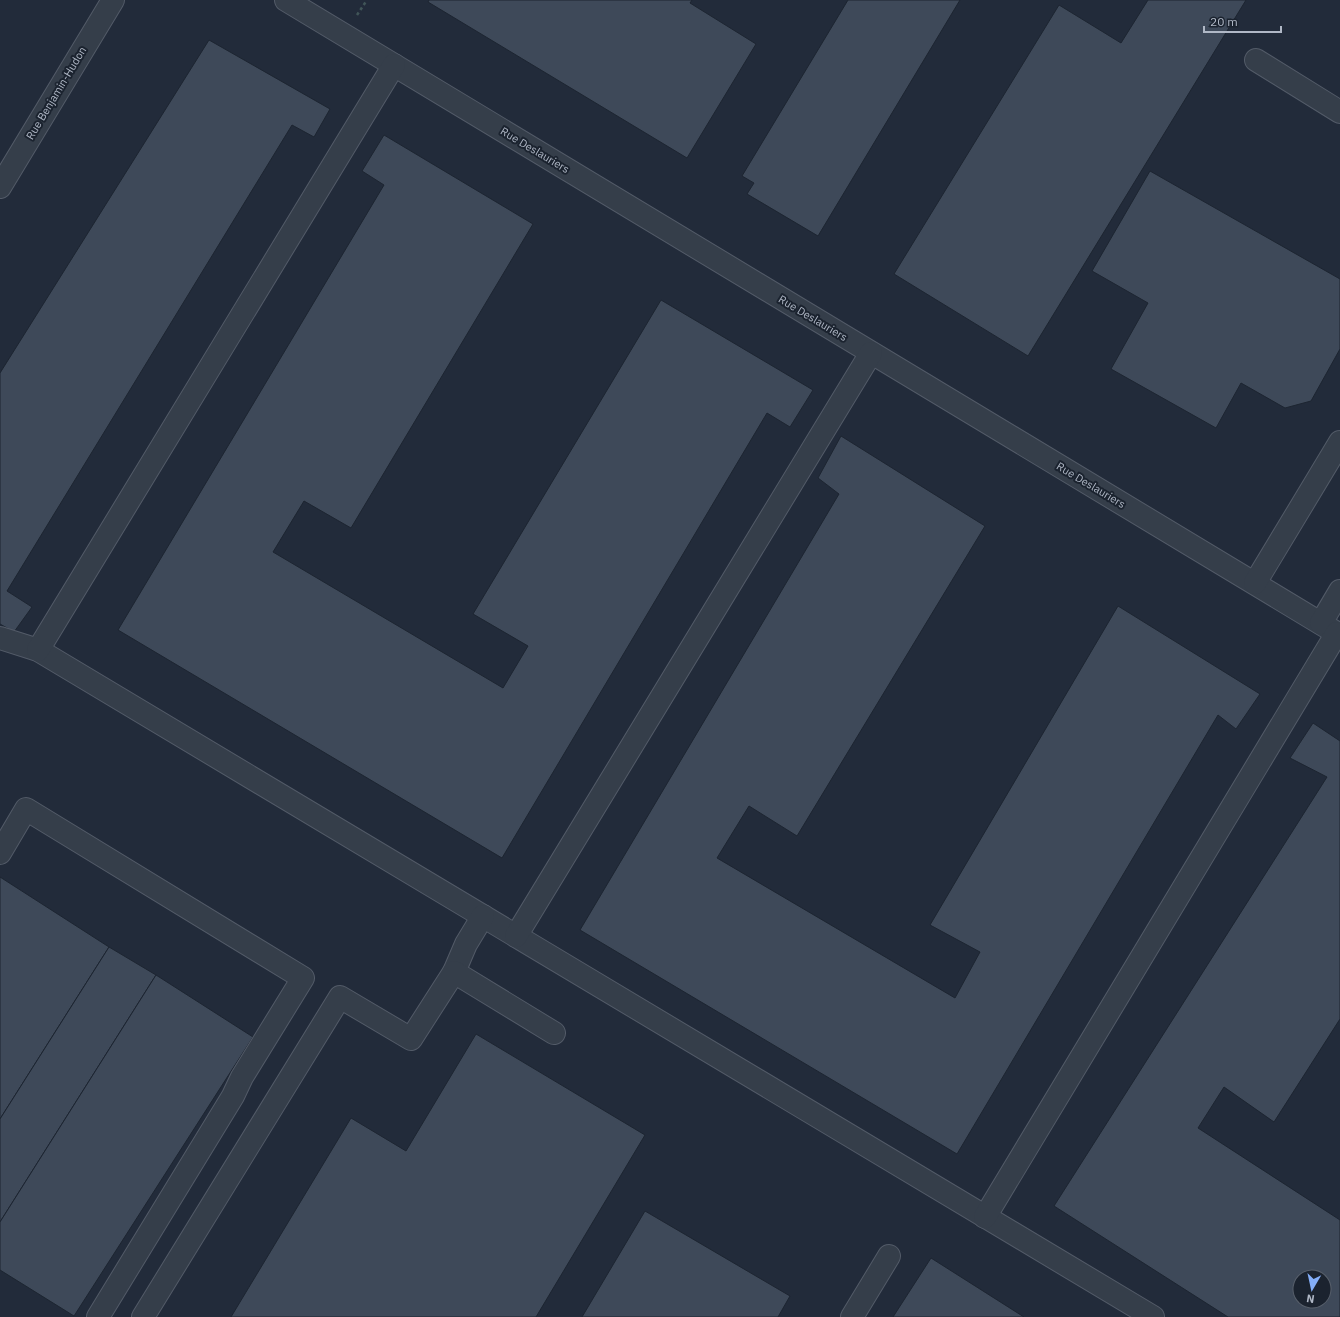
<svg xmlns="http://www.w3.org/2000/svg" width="1340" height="1317" font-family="'IBM Plex Sans',sans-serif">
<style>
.building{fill:#3e4959;stroke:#1d2531;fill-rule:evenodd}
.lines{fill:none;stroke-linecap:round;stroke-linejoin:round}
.minor-casing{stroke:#535b68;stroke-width:24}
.path{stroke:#415558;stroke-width:2.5;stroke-dasharray:3 3;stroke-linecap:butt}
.minor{stroke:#353e4a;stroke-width:22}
.labels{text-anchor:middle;stroke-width:4;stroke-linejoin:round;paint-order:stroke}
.street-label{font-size:11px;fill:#b0b8c6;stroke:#1b232f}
</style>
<rect width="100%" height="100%" fill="#222b3a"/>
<g class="building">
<path d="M429 0H692L690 3 756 44 687 158 428 2Z"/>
<path d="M848 0H960L818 236 747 194 754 183 742 176Z"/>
<path d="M1148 0H1246L1028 356 894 274 1059 5 1121 43Z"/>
<path d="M209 40 330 109 314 137 292 125 7 591 32 607 14 632 0 624V373Z"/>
<path d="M384 135 533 224 351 528 304 501 273 552 503 688 528 646 473 614 661 300 813 390 790 427 767 413 502 858 118 630 384 185 362 171Z"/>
<path d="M1150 171 1340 279V349L1311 401 1285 408 1241 383 1216 428 1111 369 1148 303 1092 271Z"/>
<path d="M841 436 985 526 797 836 749 806 717 858 955 998 980 952 930 925 1118 606 1260 694 1236 729 1218 715 957 1154 580 930 839 494 818 478Z"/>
<path d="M1313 723 1340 741V1019L1274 1122 1224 1087 1198 1128 1340 1220V1317H1228L1054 1206 1327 777 1290 758ZM1300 1277H1324V1301H1300Z"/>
<path d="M0 877 109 947 0 1119Z"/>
<path d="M109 947 156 975 0 1222V1119Z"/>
<path d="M156 975 253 1037 74 1316 0 1270V1222Z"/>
<path d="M476 1034 645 1135 536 1317H231L351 1118 406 1151Z"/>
<path d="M645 1211 790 1296 778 1317H582Z"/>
<path d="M931 1258 1024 1317H893Z"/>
</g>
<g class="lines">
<defs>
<g id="minor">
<path d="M286 0 1340 635"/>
<path d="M1256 60 1340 112"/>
<path d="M0 187 113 0"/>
<path d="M1255 583 1340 442"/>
<path d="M1321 623 1340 591"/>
<path d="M0 638 38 650 1153 1317"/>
<path d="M38 650 394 65"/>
<path d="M0 853 26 809 303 978 242 1077 233 1096 98 1317"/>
<path d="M516 936 871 353"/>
<path d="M454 972 466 944 483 916"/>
<path d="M985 1217 1337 633"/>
<path d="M143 1317 340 997 411 1039 454 972 554 1033"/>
<path d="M852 1317 889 1256"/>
</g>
</defs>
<use href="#minor" class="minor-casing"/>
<path class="path" d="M357 15 367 0"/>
<use href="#minor" class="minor"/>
</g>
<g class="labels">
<g class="street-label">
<text transform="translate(56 93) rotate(-59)" y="4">Rue Benjamin-Hudon</text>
<text transform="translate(535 150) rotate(31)" y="4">Rue Deslauriers</text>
<text transform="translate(813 318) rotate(31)" y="4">Rue Deslauriers</text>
<text transform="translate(1091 485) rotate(31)" y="4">Rue Deslauriers</text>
</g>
</g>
<g transform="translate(1312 1289) rotate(189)"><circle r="19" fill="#1b232f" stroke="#575f6b"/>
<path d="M0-3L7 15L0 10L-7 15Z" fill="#84aef8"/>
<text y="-6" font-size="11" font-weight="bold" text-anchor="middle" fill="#b0b8c6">N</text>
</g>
<path d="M1204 26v6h77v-6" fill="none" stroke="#b0b8c6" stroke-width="2"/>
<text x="1210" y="26" font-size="12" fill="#b0b8c6" stroke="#1b232f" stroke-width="3" paint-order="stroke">20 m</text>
</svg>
